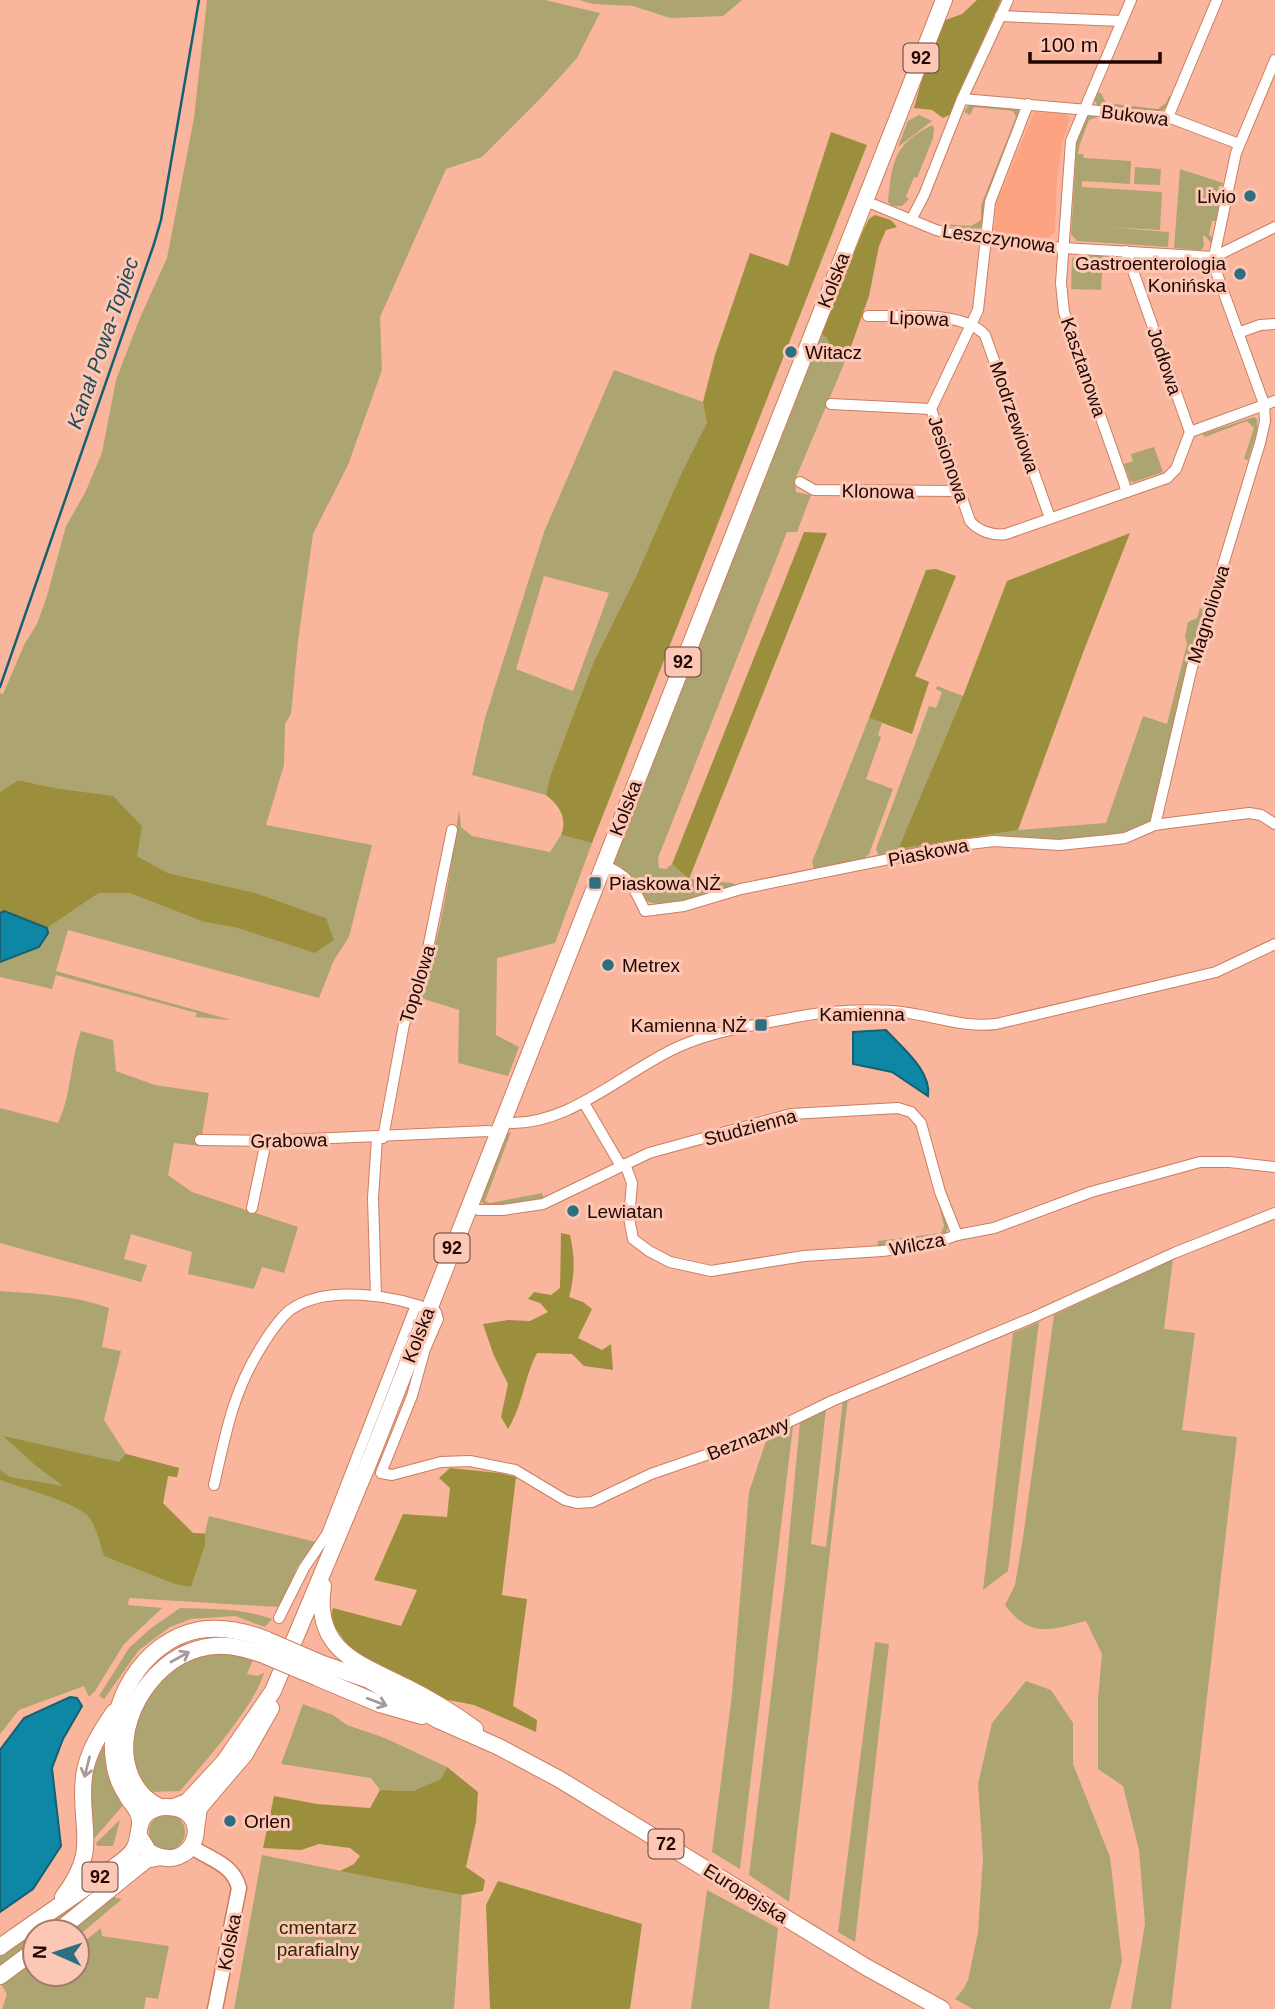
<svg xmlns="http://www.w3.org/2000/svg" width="1275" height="2009" font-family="Arial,sans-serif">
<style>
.built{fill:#fea381}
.green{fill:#aca572;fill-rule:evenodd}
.forest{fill:#9b8f3e}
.water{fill:#0e87a5;stroke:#146074;stroke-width:2}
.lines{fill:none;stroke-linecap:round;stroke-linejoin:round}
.stream{stroke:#146074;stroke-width:2.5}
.street-casing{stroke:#cc7d5f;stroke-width:12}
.secondary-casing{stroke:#cc7d5f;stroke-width:17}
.primary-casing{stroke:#cc7d5f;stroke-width:18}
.street{stroke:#fff;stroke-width:10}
.secondary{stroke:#fff;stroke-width:14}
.primary{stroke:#fff;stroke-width:16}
.primary-bridge-casing{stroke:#cc7d5f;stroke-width:18;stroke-linecap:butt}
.primary-bridge{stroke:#fff;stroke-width:16}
.oneway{stroke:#a79b99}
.poi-dot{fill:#2d6e81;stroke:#fcc8b5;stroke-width:2.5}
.labels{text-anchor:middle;stroke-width:6;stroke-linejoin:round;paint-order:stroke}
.shield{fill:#fcc8b5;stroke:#634036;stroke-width:2}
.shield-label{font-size:18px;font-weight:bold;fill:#220600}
.street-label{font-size:19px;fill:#220600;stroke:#fcc8b5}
.poi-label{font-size:19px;fill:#220600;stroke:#fcc8b5;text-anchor:start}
.park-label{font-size:19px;fill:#2f2a05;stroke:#fcc8b5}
.water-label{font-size:21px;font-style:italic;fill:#214d5b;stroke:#fcc8b5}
</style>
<rect width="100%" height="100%" fill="#fab69d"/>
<path class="built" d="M1034 112 1066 114 1070 118 1062 145 1057 179 1055 232 1048 238 998 235 994 229 996 204Z"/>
<g class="green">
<path d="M207 0H545L600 13 577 58 541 98 482 157 446 169 380 317 382 370 348 465 313 534 298 641 291 714 285 724 284 765 266 825 372 845 349 937 334 960 319 998 68 930 56 971 231 1020 195 1017 197 1013 56 975 52 989 0 977V913L47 928 99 893H129L204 922 238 928 326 918 256 893 168 873 137 856 60 789 18 780 0 792V693L3 694 25 643 37 624 47 596 66 526 85 493 102 453 116 380 139 320 167 258 194 118Z"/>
<path d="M579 0H742L723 16 670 18 633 6 593 4Z"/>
<path d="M1095 92 1101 93 1106 103 1158 109 1166 103 1169 96 1172 97 1167 107 1159 112 1098 106 1094 100Z"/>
<path d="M973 103 1013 107 1018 110 1020 118 984 223H982L981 227 975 232 942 224 971 226 981 220V205L1016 117 1013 111 974 107 970 115 964 112 967 107Z"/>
<path d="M1090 114H1110V117L1100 116 1089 120 1079 147 1078 154H1083L1084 158 1131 161 1130 184 1082 181V187L1162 192 1160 230 1108 227 1169 232 1168 247 1077 241 1071 234 1076 157 1073 156C1075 141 1078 124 1090 114Z"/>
<path d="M919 115 932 121 898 147 908 121Z"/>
<path d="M932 125 934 128 933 138 917 178 914 177 906 197 909 199 902 206H892L888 202C892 162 893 145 932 125Z"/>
<path d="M1135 167 1161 169 1160 185 1134 184Z"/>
<path d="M1180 169 1223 183 1222 186H1219L1216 204 1219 205 1216 221H1212L1209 235 1212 237 1211 243 1205 236H1203L1204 246 1201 250 1174 248Z"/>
<path d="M1078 255 1103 256 1101 290 1071 289 1072 259Z"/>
<path d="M821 334 827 338 837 359 849 352 795 480 796 492 811 495 797 532H787L658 858 659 868 666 869 672 864 689 879 732 883 740 887C722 892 656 915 644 898 633 884 629 871 611 862Z"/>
<path d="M614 370 703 402 708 423 681 474 637 574 594 661 550 776 546 795 472 775 485 718 544 532ZM544 576 609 593 573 691 516 669Z"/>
<path d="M1254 417 1257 419V431L1248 460 1244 459 1254 428 1247 421 1205 437 1202 434Z"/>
<path d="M1154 447 1163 472 1134 482 1130 481 1124 464 1133 461 1131 454Z"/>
<path d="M1200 608 1204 610 1150 822 1144 828 1111 838 1032 841 880 858 876 849 929 706 936 708 942 692 936 689 937 686 963 696 898 849 1018 830 1106 823 1143 716 1167 724 1187 644 1185 636 1188 622 1197 618Z"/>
<path d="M869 718 882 723 878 735 881 737 866 779 893 789 869 854 860 862 815 872 812 862Z"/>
<path d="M459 809 461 827 472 836 550 852 561 835 592 843 555 943 497 958 496 1035 519 1047 508 1076 458 1063 459 1010 421 998C440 936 451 873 459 809Z"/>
<path d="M81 1031 113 1040 116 1071 155 1085 209 1093 200 1146 174 1143 168 1175 192 1192 298 1227 284 1273 262 1267 254 1289 188 1274 192 1252 131 1234 124 1259 147 1265 141 1282 0 1243V1108L58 1123C72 1093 70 1061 81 1031Z"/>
<path d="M511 1132 485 1201 490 1203 542 1193 543 1197 546 1195 547 1197 539 1201 484 1206 480 1198 504 1135Z"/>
<path d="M937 1196C944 1211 955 1225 942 1238L877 1248 878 1241 941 1233 944 1226Z"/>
<path d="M1173 1259 1164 1329 1195 1333 1182 1430 1237 1437 1171 2009H1131L1145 1924 1139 1850 1123 1786 1098 1769V1698L1102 1654 1086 1621C1049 1630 1031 1639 1005 1605L1015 1585 1023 1537 1054 1315Z"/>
<path d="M0 1291C37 1294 74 1295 109 1308L102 1347 121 1351 104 1420 126 1454 179 1468 177 1477 168 1476 163 1504 193 1533H205L209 1516 316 1542 297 1567 283 1602 278 1607 129 1598 128 1605 162 1608 124 1644 95 1691 89 1697 84 1686 19 1710 0 1734Z"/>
<path d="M1039 1322 1008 1571 983 1590 1013 1333Z"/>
<path d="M848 1398 789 1902 749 1875 785 1581 800 1422 826 1409 811 1544 826 1547 843 1400Z"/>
<path d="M793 1426 740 1869 712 1852 732 1694 749 1492 767 1438Z"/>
<path d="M180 1608C211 1609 242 1608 272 1619L265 1627 235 1616 191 1619 170 1627 139 1650 104 1699 99 1696 129 1648 150 1629Z"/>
<path d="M875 1642 889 1644 855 1942 838 1932Z"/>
<path d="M232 1653 253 1660 247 1674 257 1676 264 1673C254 1707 204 1763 180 1791L151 1792 141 1787C138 1777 132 1766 131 1756 128 1725 147 1689 171 1670 187 1656 212 1654 232 1653Z"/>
<path d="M1026 1681 1051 1690 1073 1723V1764L1110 1857 1122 1961 1110 2009H973L955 1999 964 1988 968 1980 978 1932 983 1858 978 1784 992 1723Z"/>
<path d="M303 1704 333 1715 347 1725 385 1738 447 1767 442 1779 413 1791 380 1790 371 1778 281 1764Z"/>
<path d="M104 1733 125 1803 92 1841 90 1774Z"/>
<circle cx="167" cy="1832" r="18"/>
<path d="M120 1820 113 1846H97L96 1843Z"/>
<path d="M262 1855 462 1895 454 2009H234Z"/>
<path d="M124 1871 47 1932H35V1941L0 1966V1955Z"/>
<path d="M707 1890 778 1928 769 2009H691Z"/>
<path d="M112 1897 122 1899 77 1937V1932H70Z"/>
<path d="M101 1928 102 1936 169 1946 158 1999 146 1997 144 2009H2L7 1994 1 1984 35 1960V1974H77V1947Z"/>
</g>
<g class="forest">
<path d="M977 0H1001L960 91 953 113 943 118 932 110 914 108 924 72 943 21 962 14Z"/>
<path d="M831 132 867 145 592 843 561 835C568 818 559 805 546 795L550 776 594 661 637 574 681 474 707 423 703 402 715 355 750 253 788 266Z"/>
<path d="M875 215 891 220 897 227 886 230 879 246 869 296 849 352 837 359 827 338 821 334 863 231 869 219Z"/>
<path d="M804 532 827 533 689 879 672 864Z"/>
<path d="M1130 533 1084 650 1018 830 898 849 963 696 1007 581Z"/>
<path d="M936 569 956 576 915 676 929 682 912 734 869 718 926 570Z"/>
<path d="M18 780 60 789 113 796 142 826 137 856 168 873 256 893 326 918 334 940 315 953 238 928 204 922 129 893H99L47 928 4 911 0 913V792Z"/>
<path d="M561 1233 570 1235C575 1256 575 1276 569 1297L583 1302 592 1309 578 1338 602 1350 611 1344 613 1370 584 1366 572 1354 537 1353C524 1378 523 1405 508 1429L501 1417 508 1384 494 1356 483 1324 508 1320 530 1321 548 1312 540 1303 528 1299 534 1292 551 1295 560 1288Z"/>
<path d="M3 1436 119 1462 126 1454 179 1468 177 1477 168 1476 163 1503 193 1533 205 1534V1545L191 1587 175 1584 104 1556C100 1543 96 1525 87 1515 72 1501 21 1488 0 1480V1470L10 1477 63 1486 35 1465Z"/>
<path d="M450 1468 499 1473 516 1477 502 1595 527 1599 513 1706 537 1720 536 1732 474 1705 438 1698 365 1659 348 1646 330 1620 333 1608 401 1626 417 1590 374 1580 403 1514 447 1517 450 1488 439 1478Z"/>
<path d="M447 1767 478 1792 476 1822 466 1867 485 1880 483 1891 462 1895 340 1871 354 1864 360 1856 350 1848 319 1844 301 1850 263 1848 274 1796 317 1804 370 1808 380 1790 413 1791 441 1779Z"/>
<path d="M498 1881 642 1924 630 2009H490L486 1905Z"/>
</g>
<g class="water">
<path d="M4 911 47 928 48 933 39 947 0 962V913Z"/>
<path d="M886 1030C901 1047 932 1071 928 1096L892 1072 853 1064V1032Z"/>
<path d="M70 1697 77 1698 82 1706 63 1739 52 1768 61 1846 33 1889 0 1912V1750L24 1718Z"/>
</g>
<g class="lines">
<path class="stream" d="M0 687 154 244 161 220 199 0"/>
<defs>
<g id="street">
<path d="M1000 16 1122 21"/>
<path d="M962 99 1168 117 1239 144"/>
<path d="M1028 104 990 202 978 310 931 409 970 521C978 531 993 536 1006 534L1167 478 1176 469 1190 432"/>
<path d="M1168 117 1217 0"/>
<path d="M863 200 936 230 965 237 1047 247 1214 257 1217 274 1264 404 1265 421 1260 443 1192 667 1155 825"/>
<path d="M911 220 924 195 962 99 1008 0"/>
<path d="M1126 251 1190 432"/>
<path d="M1214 257 1236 153 1275 60"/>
<path d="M1214 257 1275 227"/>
<path d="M868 316C900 317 963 310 985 335L1050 518"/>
<path d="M1238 333 1260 325 1275 324"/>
<path d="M831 404 931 409"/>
<path d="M1190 432 1275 401"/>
<path d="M800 482 814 490 960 491"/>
<path d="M1127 492 1064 312 1061 283 1071 141 1131 0"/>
<path d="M603 865C630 876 633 886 645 911L684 906 741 889 953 846 994 841 1059 845 1109 840 1125 838 1155 825 1169 823 1249 813 1261 815 1275 824"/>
<path d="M584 1103 621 1166"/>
<path d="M501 1122C564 1131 624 1071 678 1047 713 1031 759 1024 796 1017 826 1011 872 1008 902 1012 934 1016 964 1028 996 1024L1216 972 1275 944"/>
<path d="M383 1138 404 1024 425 963 452 830"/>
<path d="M200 1140 266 1141 488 1131 497 1133"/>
<path d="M625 1164 632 1183 629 1218 633 1239 649 1251 670 1262 711 1271 804 1256 882 1251 929 1245 957 1235 994 1228 1091 1192 1200 1162H1229L1275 1167"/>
<path d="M468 1207 479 1210H503L543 1204 649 1153 791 1114 898 1108 911 1112 921 1123 940 1192 957 1235"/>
<path d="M252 1208 266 1141"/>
<path d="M376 1296 373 1198 377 1138"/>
<path d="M214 1485C226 1432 233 1391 263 1344 270 1333 280 1318 290 1310 327 1283 398 1296 436 1312L438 1319 425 1349 412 1396 381 1473 392 1475 441 1462 470 1461 515 1470 565 1500 577 1503 592 1502 651 1474 758 1437 832 1401 1034 1317 1174 1253 1275 1213"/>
<path d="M279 1618 304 1568 327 1534 416 1305"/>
</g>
<path id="secondary" d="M192 1847C211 1860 233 1864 239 1888L215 2009"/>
<g id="primary">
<path d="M323 1586C313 1650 358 1663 406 1687 430 1699 453 1713 475 1729"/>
<path d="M323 1664 369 1680 438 1720 499 1747 559 1779 866 1967 942 2009"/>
<path d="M318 1678 380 1704 422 1716"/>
<path d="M160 1807C146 1801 137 1791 131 1777 110 1728 149 1662 198 1649 220 1642 241 1647 261 1654"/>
<path d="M174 1807 187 1802 224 1762 273 1691 371 1457 944 0"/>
<path d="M140 1824C141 1812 132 1805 127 1796 120 1785 115 1773 114 1761 106 1706 141 1641 199 1630 223 1626 245 1631 267 1640"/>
<path d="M196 1829 199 1808 245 1754 271 1708"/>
<path d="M63 1897C101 1847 78 1829 84 1776 87 1753 101 1731 114 1712"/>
<path d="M57 1932 146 1860 161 1857"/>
<path d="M0 1947C35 1922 71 1898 106 1873 115 1866 128 1859 134 1849 140 1839 137 1828 143 1818 147 1811 157 1807 166 1807 218 1807 195 1879 149 1852L139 1836"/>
<path d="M0 1976 35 1950"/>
</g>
</defs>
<use href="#street" class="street-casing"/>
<use href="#secondary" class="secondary-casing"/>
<use href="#primary" class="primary-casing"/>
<use href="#street" class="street"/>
<use href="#secondary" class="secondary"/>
<use href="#primary" class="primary"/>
<defs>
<g id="primary-bridge">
<path d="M267 1640 323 1664"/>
<path d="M261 1654 318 1678"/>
</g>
</defs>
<use href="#primary-bridge" class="primary-bridge-casing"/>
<use href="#primary-bridge" class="primary-bridge"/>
</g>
<defs><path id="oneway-shaft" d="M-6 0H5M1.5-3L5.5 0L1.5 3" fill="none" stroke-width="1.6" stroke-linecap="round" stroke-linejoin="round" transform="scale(1.75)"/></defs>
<g class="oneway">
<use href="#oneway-shaft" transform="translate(180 1657) rotate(-29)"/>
<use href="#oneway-shaft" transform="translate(377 1702) rotate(21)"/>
<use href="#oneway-shaft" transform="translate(87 1767) rotate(104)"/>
</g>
<g class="poi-dot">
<circle cx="1250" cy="196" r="7"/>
<circle cx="1240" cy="274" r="7"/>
<circle cx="791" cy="352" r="7"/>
<rect x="588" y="876" width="14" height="14" rx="3.5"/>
<circle cx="608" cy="965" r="7"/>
<rect x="754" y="1018" width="14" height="14" rx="3.5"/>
<circle cx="573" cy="1211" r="7"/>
<circle cx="230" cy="1821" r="7"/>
</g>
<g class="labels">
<g class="shield">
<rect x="903.5" y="43.5" width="35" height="29" rx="5"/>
<rect x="665.5" y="647.5" width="35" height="29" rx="5"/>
<rect x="434.5" y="1233.5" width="35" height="29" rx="5"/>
<rect x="648.5" y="1829.5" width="35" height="29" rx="5"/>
<rect x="82.5" y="1862.5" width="35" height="29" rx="5"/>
</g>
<g class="shield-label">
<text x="921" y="64">92</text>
<text x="683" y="668">92</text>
<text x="452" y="1254">92</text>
<text x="666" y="1850">72</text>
<text x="100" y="1883">92</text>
</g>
<g class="street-label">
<text transform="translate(1135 115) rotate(7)" y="7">Bukowa</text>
<text transform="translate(999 238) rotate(8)" y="7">Leszczynowa</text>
<text transform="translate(833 280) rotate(-69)" y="7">Kolska</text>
<text transform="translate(919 318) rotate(2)" y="7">Lipowa</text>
<text transform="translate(1165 361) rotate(71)" y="7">Jodłowa</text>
<text transform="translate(1084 367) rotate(71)" y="7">Kasztanowa</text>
<text transform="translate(1015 417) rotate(71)" y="7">Modrzewiowa</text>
<text transform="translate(949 459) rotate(71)" y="7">Jesionowa</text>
<text transform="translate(878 491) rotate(1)" y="7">Klonowa</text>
<text transform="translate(1208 614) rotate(-73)" y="7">Magnoliowa</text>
<text transform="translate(625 808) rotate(-69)" y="7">Kolska</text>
<text transform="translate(928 852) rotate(-11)" y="7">Piaskowa</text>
<text transform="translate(417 984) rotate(-73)" y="7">Topolowa</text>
<text x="862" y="1021">Kamienna</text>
<text transform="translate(750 1127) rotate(-15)" y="7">Studzienna</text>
<text transform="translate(289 1140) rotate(-1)" y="7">Grabowa</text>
<text transform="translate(917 1244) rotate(-11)" y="7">Wilcza</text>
<text transform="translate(418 1335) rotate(-69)" y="7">Kolska</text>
<text transform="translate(748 1438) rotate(-22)" y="7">Beznazwy</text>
<text transform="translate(746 1893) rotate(32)" y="7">Europejska</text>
<text transform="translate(229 1942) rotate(-79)" y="7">Kolska</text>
</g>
<g class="poi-label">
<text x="1236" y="203" text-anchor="end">Livio</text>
<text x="1226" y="270" text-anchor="end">Gastroenterologia<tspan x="1226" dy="22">Konińska</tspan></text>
<text x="805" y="359">Witacz</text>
<text x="609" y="890">Piaskowa NŻ</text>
<text x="622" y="972">Metrex</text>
<text x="747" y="1032" text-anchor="end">Kamienna NŻ</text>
<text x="587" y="1218">Lewiatan</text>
<text x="244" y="1828">Orlen</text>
</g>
<g class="park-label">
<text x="318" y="1934">cmentarz<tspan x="318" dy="22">parafialny</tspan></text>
</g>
<g class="water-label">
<text transform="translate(103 343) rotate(-71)" y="7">Kanał Powa-Topiec</text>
</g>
</g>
<g transform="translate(56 1953) rotate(273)"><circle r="33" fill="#fcc8b5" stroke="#a57a6d" stroke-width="2"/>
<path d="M0-5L12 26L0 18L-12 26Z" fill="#2d6e81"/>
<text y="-10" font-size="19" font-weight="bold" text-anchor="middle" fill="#220600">N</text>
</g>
<path d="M1030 52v10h130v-10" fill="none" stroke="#220600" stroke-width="3.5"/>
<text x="1040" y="52" font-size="21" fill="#220600" stroke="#fcc8b5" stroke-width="5" paint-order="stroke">100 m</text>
</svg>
